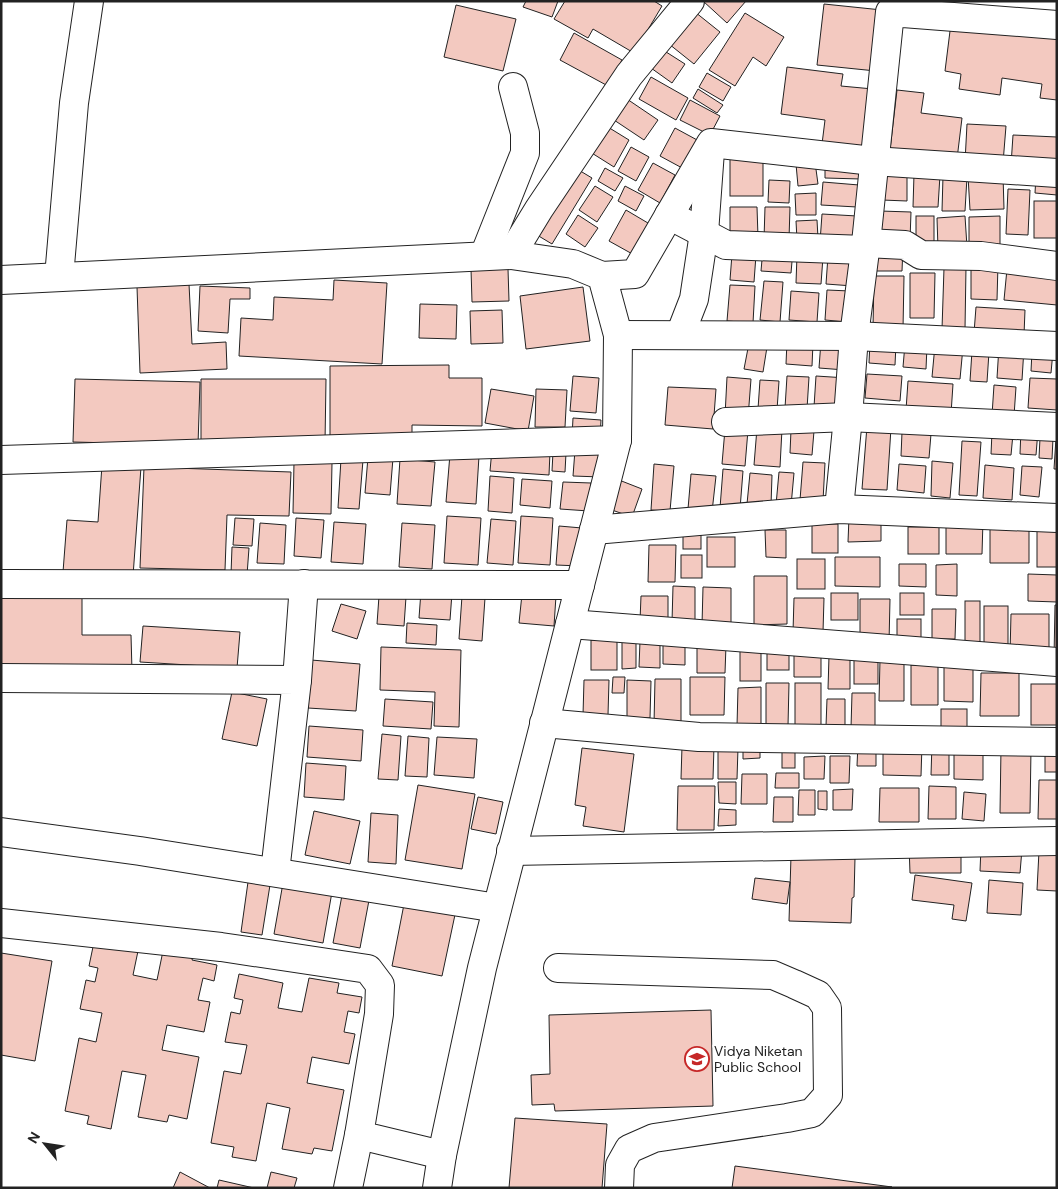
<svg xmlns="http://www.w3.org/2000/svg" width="1058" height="1189" font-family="'DM Sans',sans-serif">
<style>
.building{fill:#f3c9c0;stroke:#222}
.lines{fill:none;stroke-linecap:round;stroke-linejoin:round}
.minor-casing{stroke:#222;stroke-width:30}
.minor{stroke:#fff;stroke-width:28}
.labels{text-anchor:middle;stroke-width:4;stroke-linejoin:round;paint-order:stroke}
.poi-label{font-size:14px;fill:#222;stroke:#fff;text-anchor:start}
</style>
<rect width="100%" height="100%" fill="#fff"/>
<g class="building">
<path d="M526 1H558L552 17 523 7Z"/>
<path d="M565 1H654L662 6 634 53 593 29 588 38 554 19Z"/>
<path d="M703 1H746L727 23Z"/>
<path d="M824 4 882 10 876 71 817 65Z"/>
<path d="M456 5 516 19 503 71 444 57Z"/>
<path d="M695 12 720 32 694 64 669 44Z"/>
<path d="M745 13 784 37 766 66 753 57 735 86 709 70Z"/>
<path d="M951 23 1057 39V100L1040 98 1042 84 1002 78 1000 95 959 89 961 74 945 71Z"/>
<path d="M574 33 622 60 608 86 560 60Z"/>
<path d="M663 50 685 64 672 83 651 68Z"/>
<path d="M787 67 843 74 841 86 873 89 865 150 822 144 825 120 781 114Z"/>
<path d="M707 73 731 87 723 101 699 87Z"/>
<path d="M651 77 688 98 676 120 639 99Z"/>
<path d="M698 89 723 105 717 113 693 98Z"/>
<path d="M897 90 924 93 921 113 962 118 957 159 890 150Z"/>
<path d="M624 97 658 120 644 140 611 118Z"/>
<path d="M690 100 720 116 710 135 680 120Z"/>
<path d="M603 124 629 140 614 167 587 150Z"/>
<path d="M967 124 1006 126 1003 163 965 162Z"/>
<path d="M675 128 699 141 684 169 660 156Z"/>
<path d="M1013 135 1057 137V167L1011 165Z"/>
<path d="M631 147 649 157 636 181 618 171Z"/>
<rect x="730" y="153" width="33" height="43"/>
<path d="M815 162 818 184 798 186 796 164Z"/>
<path d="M653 163 675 175 660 203 638 190Z"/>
<path d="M825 164 861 165V179L825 178Z"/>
<path d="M605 168 623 178 615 191 598 181Z"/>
<path d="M577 169 592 178 552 244 537 235Z"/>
<path d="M883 171H907V201L882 200Z"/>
<path d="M914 174 940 175 938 207H913Z"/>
<path d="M1003 175 1004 209 970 210 968 176Z"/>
<path d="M943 176 967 177 965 211H942Z"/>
<path d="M1036 176 1057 178V195L1035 193Z"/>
<path d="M769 180 790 181 789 203 768 202Z"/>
<path d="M823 182 859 185 857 207 821 205Z"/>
<path d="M595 186 613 197 597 222 579 210Z"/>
<path d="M625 186 644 196 636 211 618 201Z"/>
<path d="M1008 189 1030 190 1028 235 1006 234Z"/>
<path d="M816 193V215H796L795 194Z"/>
<rect x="1034" y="201" width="23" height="37"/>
<path d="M730 207H757L758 237 730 238Z"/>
<path d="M765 207H790L789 239H764Z"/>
<path d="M626 210 653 226 636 256 609 241Z"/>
<path d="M880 211 911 212 910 240 878 239Z"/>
<path d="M822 214 857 216 856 245 820 242Z"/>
<path d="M578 215 598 228 585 247 566 234Z"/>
<rect x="916" y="216" width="18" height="30"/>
<path d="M965 216 967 247 938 249 937 218Z"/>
<path d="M1000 216V251H969V217Z"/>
<path d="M817 220 818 238 797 240 796 221Z"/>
<path d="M875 247H903L902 271H875Z"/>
<path d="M763 248 793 250 791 273 761 271Z"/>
<path d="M732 254 756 255 754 282 730 280Z"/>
<path d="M797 255 823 257 821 284 796 283Z"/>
<path d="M828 256 855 257 853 286 826 284Z"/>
<path d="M971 264H998L997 300 971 299Z"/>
<path d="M966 267 965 329H942L944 268Z"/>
<path d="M471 269H508L509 301 472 302Z"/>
<path d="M1007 269 1057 273V305L1004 300Z"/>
<path d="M910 273H935L934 318H910Z"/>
<path d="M874 276H904L903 329 873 328Z"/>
<path d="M334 280 387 283 382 364 239 356 241 318 273 320 274 297 333 300Z"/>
<path d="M764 281 783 282 780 322 760 320Z"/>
<path d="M189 284 192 344 226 342 227 369 140 373 137 287Z"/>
<path d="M730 285 755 286 753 323 727 321Z"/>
<path d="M200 286 250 288V299H230L228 333 198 331Z"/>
<path d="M583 287 590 341 526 349 520 296Z"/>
<path d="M827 290 850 291 848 322 825 320Z"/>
<path d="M791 291 819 293 817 322 789 320Z"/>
<path d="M420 304 457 305 456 339 419 338Z"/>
<path d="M976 307 1025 310 1024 335 974 333Z"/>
<path d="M502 310 503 343 471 344 470 311Z"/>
<path d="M787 341 813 343 812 366 786 364Z"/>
<path d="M821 341 847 343 845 370 819 368Z"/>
<path d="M870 342 896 344 895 365 869 363Z"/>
<path d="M749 343 767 347 763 372 744 369Z"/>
<path d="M905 344 927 346 926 369 903 367Z"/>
<path d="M935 345 963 347 960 379 932 377Z"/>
<path d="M999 346 1024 348 1022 380 997 378Z"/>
<path d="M972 351 989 352 987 382 970 381Z"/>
<path d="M1032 351H1053L1051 373 1031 371Z"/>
<path d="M449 365V378H482V426L412 425V436L330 437V366Z"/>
<path d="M867 374 902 376 900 401 865 398Z"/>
<path d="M573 376 599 378 596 413 570 411Z"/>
<path d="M787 376 809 377 807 409 785 408Z"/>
<path d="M816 376 847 378 845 409 814 407Z"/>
<path d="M727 377 751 379 748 418 725 416Z"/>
<path d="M1030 378 1057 379V410L1028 408Z"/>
<path d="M75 379 200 382 198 445 73 442Z"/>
<path d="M201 379H326L325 443 201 448Z"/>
<path d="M760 380 779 381 777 410 758 409Z"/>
<path d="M908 381 953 384 951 414 906 410Z"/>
<path d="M994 385 1016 387 1014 416 992 415Z"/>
<path d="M668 387 716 389 713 429 665 425Z"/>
<path d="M491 389 534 396 528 431 485 423Z"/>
<path d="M536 389 567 390 565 427H535Z"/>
<path d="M573 418 601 420 600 439 572 437Z"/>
<path d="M867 426 891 428 887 490 862 489Z"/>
<path d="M757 428 782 429 780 467 754 465Z"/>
<path d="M725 429 748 430 745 466 722 464Z"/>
<path d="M1021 429 1038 430 1036 455 1020 454Z"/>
<path d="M791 430 814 431 812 455 790 453Z"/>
<path d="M902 432 931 434 929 458 901 456Z"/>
<path d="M992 432 1013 434 1011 455 991 454Z"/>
<path d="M1040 438H1053L1052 459 1039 458Z"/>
<path d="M1056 438H1057V469H1054Z"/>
<path d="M962 441 981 442 977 496 959 495Z"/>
<path d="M492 449 550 452 549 475 490 471Z"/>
<path d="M575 450 603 451 601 477 573 476Z"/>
<path d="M553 452 566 453 565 472 552 471Z"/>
<path d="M450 454 479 456 476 504 446 502Z"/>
<path d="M368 457 393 458 390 495 365 493Z"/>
<path d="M341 459 363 460 359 509 338 508Z"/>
<path d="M400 459 435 462 431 506 397 504Z"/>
<path d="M932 461 953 463 950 498 931 496Z"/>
<path d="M294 462 332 463 331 514 293 513Z"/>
<path d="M803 462 825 463 823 501 800 500Z"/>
<path d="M654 464 674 466 670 511 651 510Z"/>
<path d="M899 464 926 466 924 493 897 490Z"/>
<path d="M102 465 141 467 133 576 63 572 67 520 98 522Z"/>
<path d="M985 465 1014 468 1012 500 983 498Z"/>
<path d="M1022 466 1042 467 1039 497 1020 495Z"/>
<path d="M144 467 291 472 289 516 227 515 225 570 140 568Z"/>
<path d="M723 469 743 471 740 509 720 508Z"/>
<path d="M779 472 794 473 791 506 776 505Z"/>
<path d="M750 473 772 475 771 506 747 504Z"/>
<path d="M691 474 716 476 712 512 688 509Z"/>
<path d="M490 476 514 478 512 513 488 511Z"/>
<path d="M522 479 552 481 550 508 520 505Z"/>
<path d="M619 480 642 489 632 517 609 509Z"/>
<path d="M563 482 591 483 589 511 560 509Z"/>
<path d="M447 516 481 518 478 565 444 563Z"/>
<path d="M521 516 553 518 550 565 518 563Z"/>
<path d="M849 517H881V541L848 542Z"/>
<path d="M235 518 254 519 252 546 233 545Z"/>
<path d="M296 518 324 520 321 558 294 556Z"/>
<path d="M491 519 516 521 513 565 487 563Z"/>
<path d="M946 520H983L982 554H946Z"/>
<path d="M334 522 366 524 363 564 331 562Z"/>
<path d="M260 523 286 525 284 564 257 563Z"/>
<path d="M402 523 435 525 432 569 399 567Z"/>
<rect x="812" y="524" width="26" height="29"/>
<path d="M990 525 1029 526V563H990Z"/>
<path d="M559 526 582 528 580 566 556 565Z"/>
<rect x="1037" y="526" width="20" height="41"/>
<rect x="908" y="527" width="31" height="27"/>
<path d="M765 530H786V558L766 557Z"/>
<rect x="683" y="531" width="18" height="18"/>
<rect x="707" y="537" width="28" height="30"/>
<path d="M649 545H676L675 582H648Z"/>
<path d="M232 547 249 548 247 575 231 574Z"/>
<rect x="681" y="555" width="21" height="23"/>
<path d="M835 557H880V587L835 586Z"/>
<rect x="797" y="559" width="28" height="30"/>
<path d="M899 564H926V587L899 586Z"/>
<path d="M957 564V596L936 595V565Z"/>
<path d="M1028 574 1057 575V602L1028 601Z"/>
<path d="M754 576H787V624L754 625Z"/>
<path d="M673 586 695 587V622H672Z"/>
<path d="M703 587 731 588V625H702Z"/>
<path d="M421 591 452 593 450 620 419 618Z"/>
<path d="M82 593V635H131L132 671 1 672V594Z"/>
<rect x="831" y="593" width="27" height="27"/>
<rect x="900" y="593" width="24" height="22"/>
<path d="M522 594 556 596 554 626 519 623Z"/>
<path d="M379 596 406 597 404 626 377 624Z"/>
<path d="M462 596 485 598 482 641 459 639Z"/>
<path d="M641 596H668V622L640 621Z"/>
<path d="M794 598H824L823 632H793Z"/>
<path d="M860 599H890L889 643H860Z"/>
<rect x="965" y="601" width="15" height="41"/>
<path d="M341 604 366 611 357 639 332 631Z"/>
<path d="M1055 605H1057V658H1054Z"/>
<rect x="984" y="606" width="24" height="40"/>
<path d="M932 609H956L955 639H932Z"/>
<path d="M1011 614H1049V654H1010Z"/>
<rect x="897" y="619" width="24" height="24"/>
<path d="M407 623 437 625 436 645 406 643Z"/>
<path d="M143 626 240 632 237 668 140 662Z"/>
<rect x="591" y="640" width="26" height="30"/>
<path d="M622 640H636V668L622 669Z"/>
<path d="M660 640V668L639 667 640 641Z"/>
<path d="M663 644H685V665L663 664Z"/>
<path d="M697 645H726L725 673H697Z"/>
<rect x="740" y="646" width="21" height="35"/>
<path d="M381 647 461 650 459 727 434 726 435 692 380 690Z"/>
<rect x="767" y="648" width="22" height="22"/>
<path d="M794 650 821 651V677H794Z"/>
<path d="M829 656H850V689H828Z"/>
<rect x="854" y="656" width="24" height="28"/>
<path d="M311 660 360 664 356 711 308 708Z"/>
<path d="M880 660H904V701H879Z"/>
<path d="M911 665 938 666V705H911Z"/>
<path d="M944 666H973V702L944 701Z"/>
<path d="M981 673H1019V716H980Z"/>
<path d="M613 677H625L624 693H612Z"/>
<path d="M690 677H725L724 715H690Z"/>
<path d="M655 679H681V724H654Z"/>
<path d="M584 680H609L608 715H583Z"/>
<path d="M627 680 651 681 650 718H627Z"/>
<path d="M766 683H789L788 726H766Z"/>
<rect x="795" y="683" width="26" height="43"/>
<rect x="1031" y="684" width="26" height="41"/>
<path d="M761 687V727L737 726 738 688Z"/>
<path d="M232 692 267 699 257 746 222 739Z"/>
<path d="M852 693H875V729L851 728Z"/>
<path d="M385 699 433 702 431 729 383 726Z"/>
<path d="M827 699H845V726H826Z"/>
<rect x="941" y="709" width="26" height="19"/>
<path d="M309 726 363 730 361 761 307 757Z"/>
<path d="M382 734 401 736 398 780 378 779Z"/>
<path d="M408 736 429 738 427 777 405 776Z"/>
<path d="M437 737 477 739 474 778 434 775Z"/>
<rect x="782" y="741" width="13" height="27"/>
<path d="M858 743H876V766H857Z"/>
<path d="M932 743H949V775H931Z"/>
<path d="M743 744 760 745V758L743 759Z"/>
<path d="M883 745H922L921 776 883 775Z"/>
<path d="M682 746H714L713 779H681Z"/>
<rect x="1045" y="747" width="12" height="25"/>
<path d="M582 748 634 754 624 832 583 826 586 807 575 805Z"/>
<path d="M718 748H738L737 779H718Z"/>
<path d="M1001 748 1031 749 1030 813H1000Z"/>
<path d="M983 750V780L954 779V751Z"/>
<path d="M825 756 824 779H804V757Z"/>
<path d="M830 756H850L849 783H830Z"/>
<path d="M306 763 346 766 344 800 304 797Z"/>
<path d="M776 773H799V788H775Z"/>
<path d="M742 774H767V804H741Z"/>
<path d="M1039 780H1057V819H1038Z"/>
<path d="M718 782H736V804L719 803Z"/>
<path d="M418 785 475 794 462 869 405 860Z"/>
<path d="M678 786H715L714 830H677Z"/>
<path d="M929 786 956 787V819H928Z"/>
<path d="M880 788H919V822H879Z"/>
<path d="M853 789 852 810H833V790Z"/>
<path d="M799 790H815V815H798Z"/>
<path d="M818 791H827V810L818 809Z"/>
<path d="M964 792 986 794 984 821 962 819Z"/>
<path d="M478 797 503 802 496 834 471 829Z"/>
<path d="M774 797H793V822H773Z"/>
<path d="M719 809 736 810V825L718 826Z"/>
<path d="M314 811 360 821 350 864 305 855Z"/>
<path d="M371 813 398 815 396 864 368 862Z"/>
<path d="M909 845H961V873H910Z"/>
<path d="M981 847 1022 849 1020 873 980 871Z"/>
<path d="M1039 851 1057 852V891L1037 890Z"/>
<path d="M791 856 855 858 854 897 852 898 851 923 789 921Z"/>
<path d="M915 875 972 883 966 921 952 919 954 905 912 900Z"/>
<path d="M755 878 790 882 787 904 752 899Z"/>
<path d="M989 880 1023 883 1021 915 987 913Z"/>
<path d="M248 882 270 885 262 935 241 932Z"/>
<path d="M283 883 332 892 323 943 274 934Z"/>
<path d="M343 890 370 895 360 948 333 943Z"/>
<path d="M405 899 456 910 442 976 392 966Z"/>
<path d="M94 942 138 951 133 975 157 980 164 946 194 951 192 960 217 965 214 981 203 978 198 1000 210 1002 204 1032 167 1025 162 1050 199 1057 187 1119 169 1115 167 1122 138 1117 146 1075 122 1071 111 1129 87 1124 89 1116 65 1111 79 1038 96 1042 102 1013 80 1009 86 980 95 982 98 968 89 966Z"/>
<path d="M1 953 52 961 35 1061 1 1055Z"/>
<path d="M239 974 283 983 278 1008 302 1012 309 978 339 983 337 993 362 997 359 1013 348 1011 344 1032 355 1034 349 1064 312 1057 307 1083 344 1090 332 1151 314 1148 312 1154 282 1149 290 1108 267 1103 256 1161 232 1157 234 1147 211 1143 224 1071 241 1074 247 1045 225 1042 231 1012 240 1014 243 1000 234 998Z"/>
<path d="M711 1010 713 1106 555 1111 554 1104 532 1105 531 1075 550 1074 549 1015Z"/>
<path d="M515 1118 607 1124 602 1188H509Z"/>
<path d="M735 1166 892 1187 732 1188Z"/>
<path d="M180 1172 210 1188H173Z"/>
<path d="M271 1172 297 1178 294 1188H267Z"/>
<path d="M219 1180 254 1188H217Z"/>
</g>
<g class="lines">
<defs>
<g id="minor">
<path d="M669 215 726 245 865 250"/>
<path d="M866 243 905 245 921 255 981 256 1057 266"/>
<path d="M484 256 525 153V133L513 87"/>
<path d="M602 276 635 274 711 143 873 161 1057 173"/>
<path d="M59 277 74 103 89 1"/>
<path d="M1 280 511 255 539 209 629 75 690 1"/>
<path d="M618 335 854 336 1057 346"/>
<path d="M680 335 694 299 704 233 710 151"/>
<path d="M726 422 848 417 1057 427"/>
<path d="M1 460 617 440"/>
<path d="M839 509 848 417 854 336 866 243 890 12 1057 25"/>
<path d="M594 530 839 509 1057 518"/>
<path d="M1 584 580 585"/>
<path d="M570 624 1057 662"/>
<path d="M1 678 297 680 275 872"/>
<path d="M297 680 304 584"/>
<path d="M544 723 699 737 1057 742"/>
<path d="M1 832 140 851 497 908"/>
<path d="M511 851 1057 841"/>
<path d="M1 923 221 947 368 969 380 985 379 1014 359 1135 442 1155"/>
<path d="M558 968 773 975 794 984 818 995 827 1008 828 1095 812 1113 787 1118 654 1138 629 1149 620 1165 619 1188"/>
<path d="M348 1188 359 1135"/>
<path d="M437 1188 442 1155 482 968 617 440 618 335 602 276 573 264 511 255"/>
</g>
</defs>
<use href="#minor" class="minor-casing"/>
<use href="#minor" class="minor"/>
</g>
<defs>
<symbol id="school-ring" viewBox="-11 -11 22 22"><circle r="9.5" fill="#fff" stroke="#c62828" stroke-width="1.5"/><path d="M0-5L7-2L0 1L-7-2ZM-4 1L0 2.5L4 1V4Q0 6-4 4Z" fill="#c62828"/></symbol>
</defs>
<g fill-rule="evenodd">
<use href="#school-ring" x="683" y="1045" width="28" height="28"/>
</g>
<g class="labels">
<g class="poi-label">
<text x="714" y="1056">Vidya Niketan<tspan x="714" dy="16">Public School</tspan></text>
</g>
</g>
<rect width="1058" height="1189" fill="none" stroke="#222222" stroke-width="5"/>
<g transform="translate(45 1144) rotate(300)" stroke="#ffffff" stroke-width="4" paint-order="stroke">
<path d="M0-4L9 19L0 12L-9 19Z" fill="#222222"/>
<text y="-8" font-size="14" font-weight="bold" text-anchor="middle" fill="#222222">N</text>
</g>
</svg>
